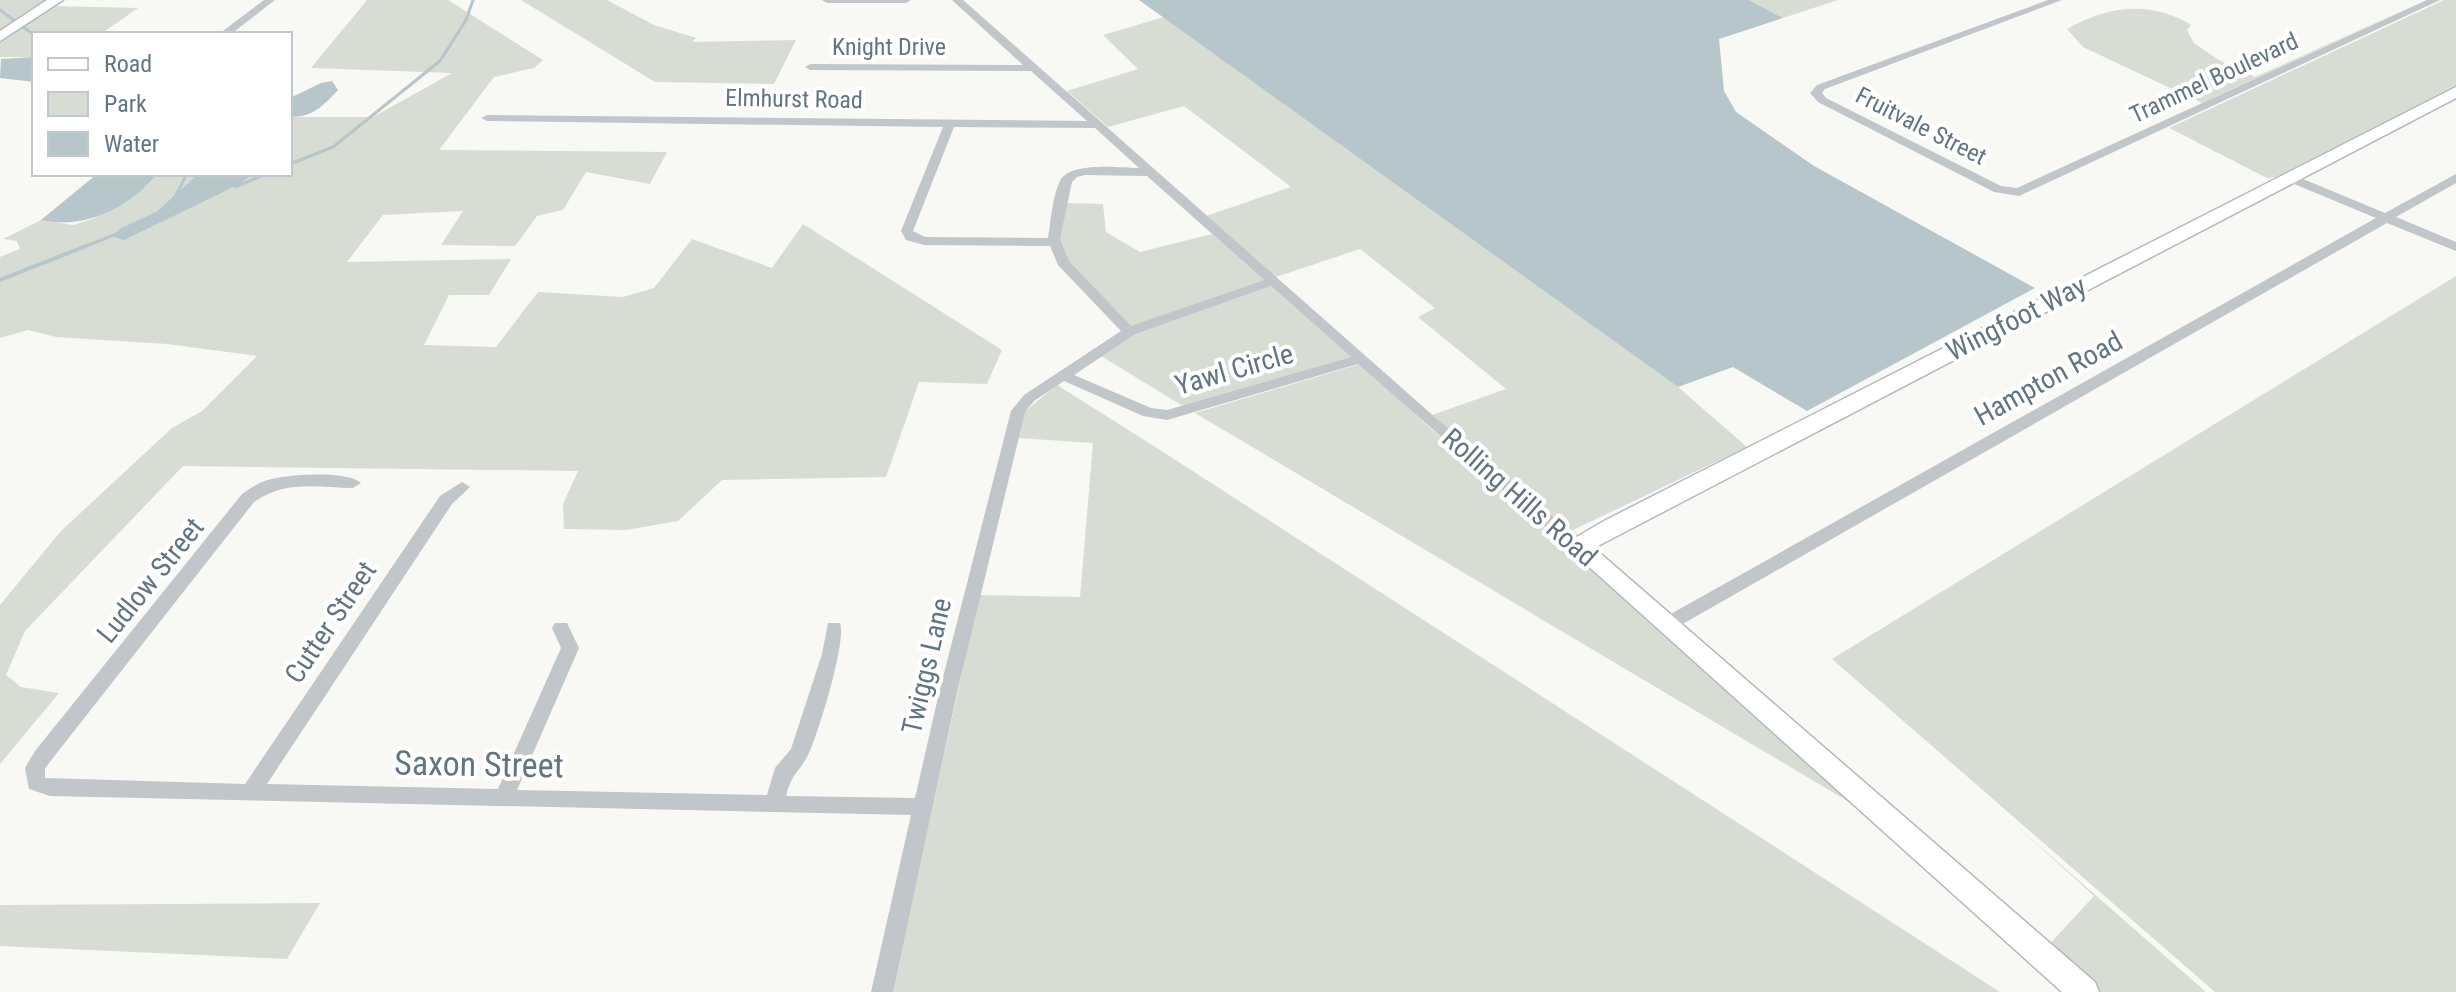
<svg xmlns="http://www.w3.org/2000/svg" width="2456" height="992" font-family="'Roboto Condensed',sans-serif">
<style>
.green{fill:#d8ddd4}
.water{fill:#b7c6ca}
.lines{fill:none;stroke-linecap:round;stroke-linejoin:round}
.stream-far1{stroke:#b7c6ca;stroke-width:3}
.stream{stroke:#b7c6ca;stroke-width:4}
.secondary-casing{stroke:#b2babe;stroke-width:3}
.street{fill:#c0c6c9;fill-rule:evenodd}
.secondary{fill:#fff;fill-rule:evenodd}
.labels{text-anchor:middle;stroke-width:8;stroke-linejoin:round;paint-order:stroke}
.far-street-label{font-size:24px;fill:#617682;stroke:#fff}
.street-label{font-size:28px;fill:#617682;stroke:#fff}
.near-street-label{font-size:34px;fill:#617682;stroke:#fff}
</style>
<rect width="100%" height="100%" fill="#f8f8f5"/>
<g class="green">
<path d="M0 0H52L0 32Z"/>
<path d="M367 0H448L543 60 534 68 494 77 439 150 667 152 650 184 586 172 563 210 537 216 515 246 441 245 463 211 383 215 347 262 511 259 489 295H449L424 345 496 347 538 292 623 297 654 288 692 239 772 268 803 224 1002 350 987 384 919 382 886 477 722 480 678 521 626 530 564 529 563 504 578 471 183 466 25 631 6 675 21 687 59 693 0 764V605L61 531 172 428 202 411 257 356 167 344 56 337 28 330 0 338V257L20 249 17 241 3 239 41 220 73 225 95 218 147 186 157 174H198L157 211 119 229 238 186 254 174H290V117H373L452 73 311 68Z"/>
<path d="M521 0H607L654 25 696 38 692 42 796 40 774 84 655 82Z"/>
<path d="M1749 0H1838L1783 18Z"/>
<path d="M2426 0 2202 103 2083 47 2067 29C2107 6 2152 0 2191 25L2187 30 2194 43 2217 59 2255 77Z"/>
<path d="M2444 0H2456V87L2282 177 2267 178 2169 128Z"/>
<path d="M51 6 138 8 101 34H34V57H0V40Z"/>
<path d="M1164 17 1678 387 1747 447 1573 530 1581 538 1578 539 1432 415 1506 389 1418 317 1435 308 1360 249 1276 277 1206 216 1291 187 1184 106 1108 127 1067 91 1138 69 1103 35Z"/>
<path d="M1067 203 1103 204 1106 232 1140 252 1212 234 1264 280 1131 327 1068 260 1059 239Z"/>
<path d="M2456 276V992H2215L1832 659Z"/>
<path d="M1271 286 1351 357 1183 406 1101 356 1132 336Z"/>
<path d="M1360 364 1427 425 1876 818 1195 413Z"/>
<path d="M1057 385 1157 448 2000 992H892L979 595 1080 597 1093 443 1018 438 1024 412Z"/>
<path d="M2012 822 2206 992H2096L2046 948 2094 896Z"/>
<path d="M320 903 287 959 0 946V905Z"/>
</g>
<g class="water">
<path d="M1139 0H1749L1783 18 1719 39 1724 91 1736 112 1814 166 2035 288 1807 411 1733 367 1678 387Z"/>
<path d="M34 57V82L0 78 1 59Z"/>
<path d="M332 81 338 90C323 106 313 117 290 117V98L321 83Z"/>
<path d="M97 174H157C130 208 83 230 41 220Z"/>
<path d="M198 174H254L238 185 124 240 114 237 119 229 157 211Z"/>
</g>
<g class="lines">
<g class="stream-far1">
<path d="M0 10 34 35"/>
<path d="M290 164 333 147 440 61 466 20 473 0"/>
<path d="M235 187 266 174"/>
<path d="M175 197 187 174"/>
<path d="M81 248 119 233"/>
</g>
<path class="stream" d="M0 280 86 246"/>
<defs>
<g id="secondary">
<path d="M47 0H63L0 41V31Z"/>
<path d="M2456 87V98L1594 548 2095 982 2099 992H2062L1567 547 1570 541 1604 521Z"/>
</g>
</defs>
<use href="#secondary" class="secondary-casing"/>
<g class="street">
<path d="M264 0H275L231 34H219Z"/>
<path d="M822 0H911L906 3H827Z"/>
<path d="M952 0H963L1437 419 1584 543 1586 547 1584 551H1572L1358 364 1167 420 1143 416 1064 381 1034 401 1025 412 957 693 893 992H871L911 815 50 796 29 789 25 768 35 751 242 494C250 489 256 484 265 481 283 474 348 470 361 483L353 488C318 487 284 480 254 502L49 763 45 769V778L245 784 440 496 462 482 470 487 452 504 267 784 498 789 561 648 552 628 555 623H567L579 648 517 790 767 795 775 768 791 749 822 654 828 623H840C847 640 817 739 807 757 797 775 792 773 786 796L915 798 939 693 1011 411 1024 395 1121 331 1058 265 1050 246 924 245 906 240 901 231 943 127 487 121 481 118 487 115 1087 121 1031 71 810 70 805 67 810 64 1023 65ZM954 127 1095 128 1139 168C1120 168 1070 161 1060 181 1052 197 1051 221 1048 238L925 237 913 231ZM1085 175 1147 176 1264 280 1131 326 1069 261 1060 239 1072 182 1077 177ZM1271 286 1351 357 1167 410 1151 408 1074 375 1134 335Z"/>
<path d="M2048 0H2062L1825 89 1822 93 1826 98 2001 186 2017 188 2427 0H2440L2019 196 1994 192 1818 102 1810 93 1817 85Z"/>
<path d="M2291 174 2385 213 2456 174V183L2396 217 2456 242V251L2387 223 1672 630H1660L1657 625 1660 620 2376 218 2287 181V175Z"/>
</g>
<use href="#secondary" class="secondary"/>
</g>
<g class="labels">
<g class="far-street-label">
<text x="889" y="55">Knight Drive</text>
<text transform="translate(2214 78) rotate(-25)" y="8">Trammel Boulevard</text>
<text transform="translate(794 99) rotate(1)" y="8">Elmhurst Road</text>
<text transform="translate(1921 126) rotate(27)" y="8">Fruitvale Street</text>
</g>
<g class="street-label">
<text transform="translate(2016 318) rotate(-27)" y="10">Wingfoot Way</text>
<text transform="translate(1234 369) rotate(-16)" y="10">Yawl Circle</text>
<text transform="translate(2048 378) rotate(-29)" y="10">Hampton Road</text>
<text transform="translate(1520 497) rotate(41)" y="10">Rolling Hills Road</text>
<text transform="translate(150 580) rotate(-51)" y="10">Ludlow Street</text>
<text transform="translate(330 622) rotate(-56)" y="10">Cutter Street</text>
<text transform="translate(926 666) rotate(-77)" y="10">Twiggs Lane</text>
</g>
<g class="near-street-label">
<text transform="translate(479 764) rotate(1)" y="12">Saxon Street</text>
</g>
</g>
<rect x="32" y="32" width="260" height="144" fill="#ffffff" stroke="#c0c8cd" stroke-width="2"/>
<rect x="48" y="58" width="40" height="12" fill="#ffffff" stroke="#c0c8cd" stroke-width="2"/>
<text x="104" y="72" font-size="24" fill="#617682">Road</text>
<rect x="48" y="92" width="40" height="24" fill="#d8ddd4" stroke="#c0c8cd" stroke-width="2"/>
<text x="104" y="112" font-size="24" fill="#617682">Park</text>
<rect x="48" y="132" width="40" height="24" fill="#b7c6ca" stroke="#c0c8cd" stroke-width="2"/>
<text x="104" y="152" font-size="24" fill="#617682">Water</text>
</svg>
